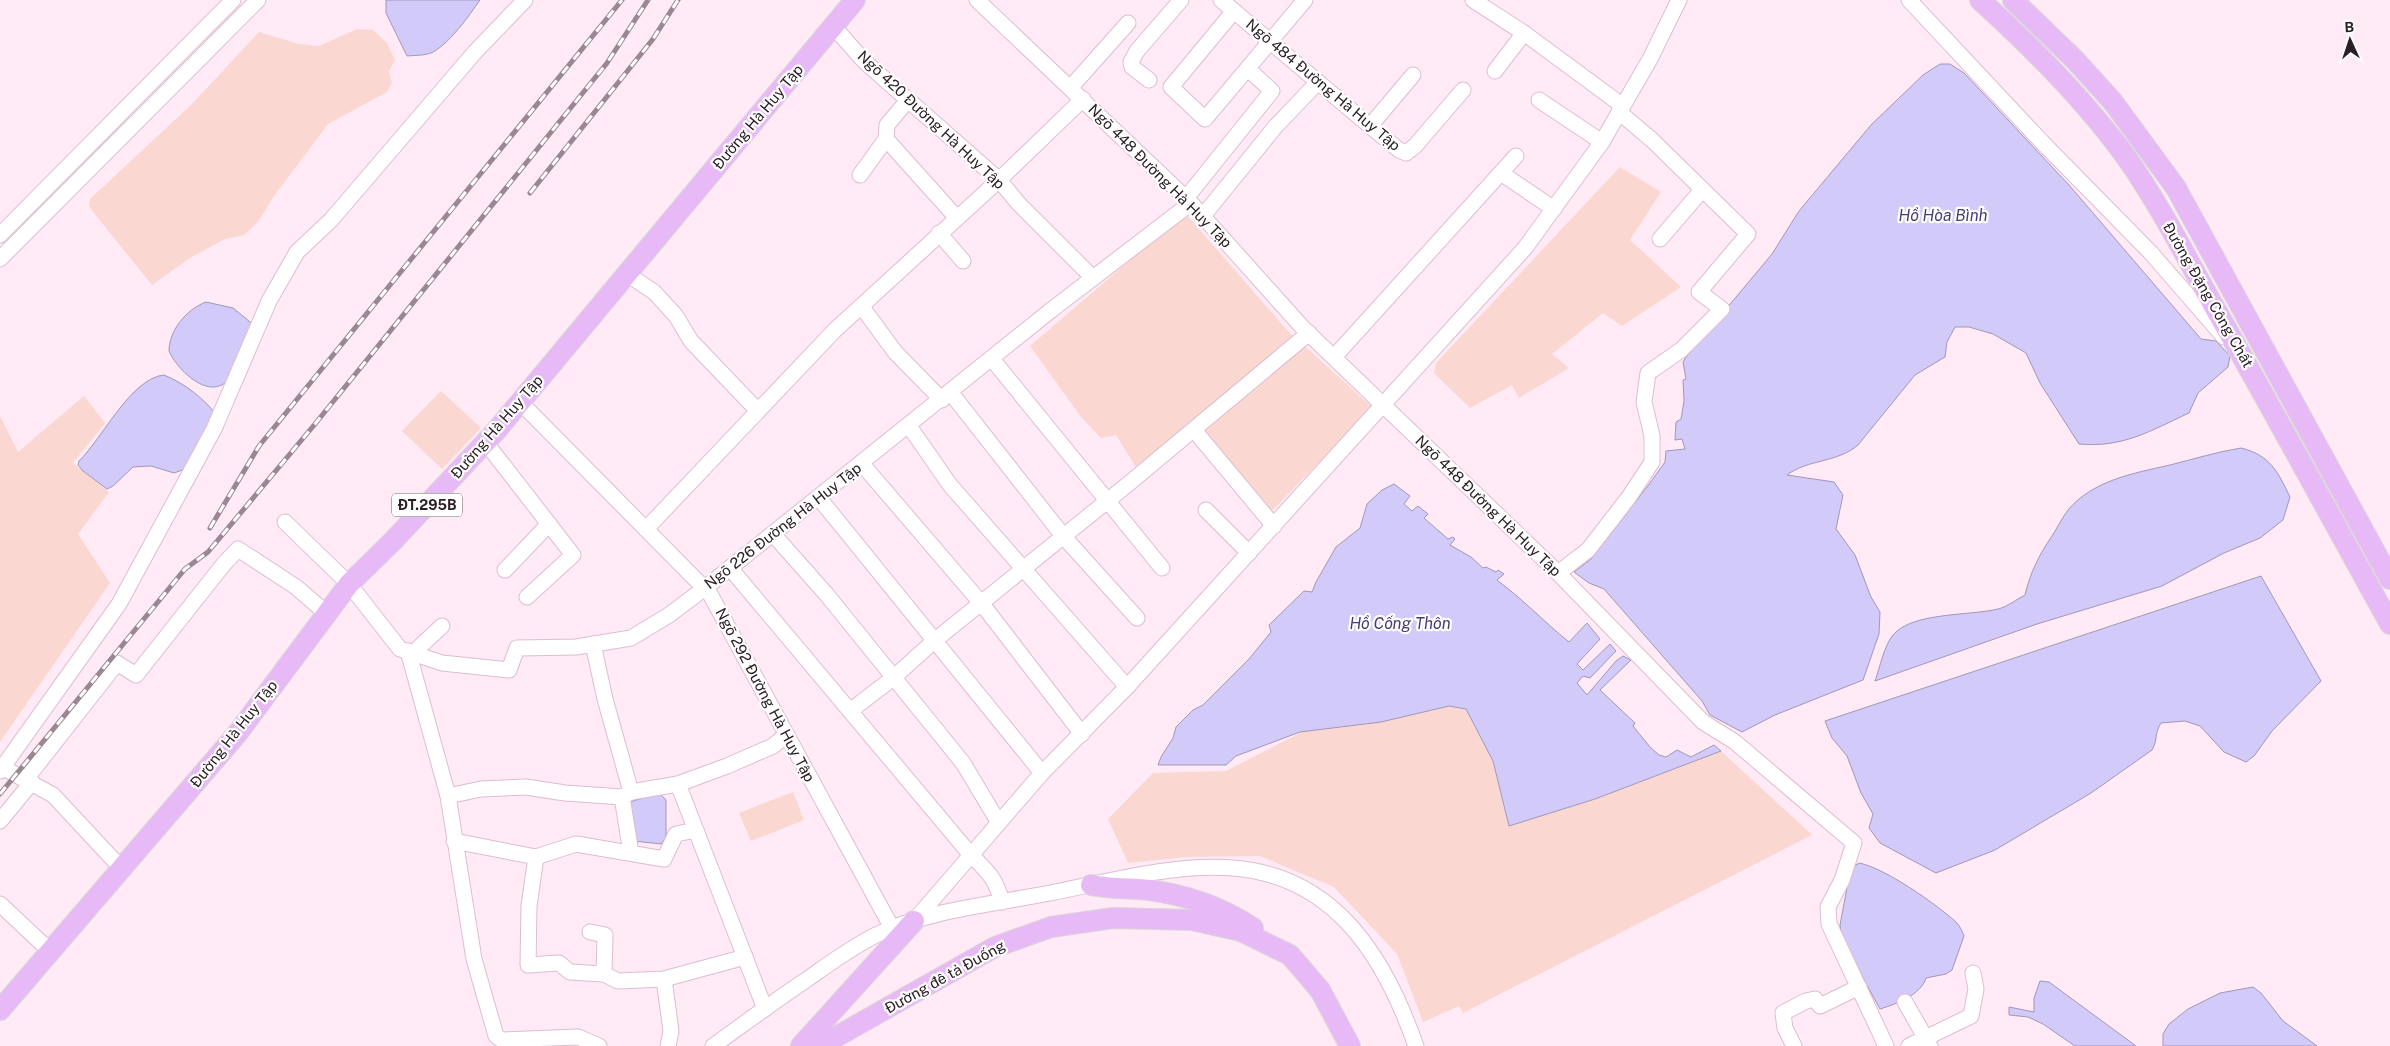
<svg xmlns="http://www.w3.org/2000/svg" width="2390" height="1046" font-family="'Public Sans',sans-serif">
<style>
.green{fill:#fad8d1}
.water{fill:#d2caf9;stroke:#a097ba}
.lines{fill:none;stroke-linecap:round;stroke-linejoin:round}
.minor-casing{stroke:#ddbdd0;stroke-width:17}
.major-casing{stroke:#d9d7d8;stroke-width:22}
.minor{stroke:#fff;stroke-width:15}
.major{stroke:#e8b9f7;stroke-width:20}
.rail-casing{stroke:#998892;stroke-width:5}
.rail{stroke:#fefefe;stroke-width:3;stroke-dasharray:9;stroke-linecap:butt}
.labels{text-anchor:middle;stroke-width:4.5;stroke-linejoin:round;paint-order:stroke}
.shield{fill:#fefefe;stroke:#6b6368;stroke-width:1}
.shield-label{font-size:14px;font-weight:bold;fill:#2c2027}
.street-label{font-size:15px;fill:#2c2027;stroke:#fefefe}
.water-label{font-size:16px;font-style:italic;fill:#493b74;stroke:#fefefe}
</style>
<rect width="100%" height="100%" fill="#ffeaf6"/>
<g class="green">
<path d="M357 29 373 30 387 43 395 60 389 71 392 83 387 92 328 124 274 196 258 222 244 235 225 239 190 258 152 285 93 212 89 206 90 199 192 104 259 32 299 44 319 46Z"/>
<path d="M1620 167 1661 192 1630 240 1681 287 1622 326 1603 313 1552 354 1569 368 1519 398 1512 385 1470 408 1434 373 1436 363Z"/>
<path d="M1185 213 1288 331 1372 407 1272 511 1195 422 1136 467 1116 435 1101 438 1081 417 1030 346Z"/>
<path d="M441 391 481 428 442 469 402 431Z"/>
<path d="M84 396 105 423 73 463 109 492 78 534 110 583 0 742V416L18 452Z"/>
<path d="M1449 706 1466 709 1493 761 1509 826 1595 799 1721 751 1812 835 1463 1013 1459 1006 1423 1022 1397 954 1334 887 1260 856 1186 857 1128 863 1108 819 1153 773 1226 771 1306 730 1339 728Z"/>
<path d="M793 792 804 820 751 841 739 813Z"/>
</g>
<g class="water">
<path d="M386 0H480C468 17 452 40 435 51 427 56 416 55 407 56L386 13Z"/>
<path d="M1940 64H1950L1964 73 2069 185 2201 339 2216 341 2230 356 2228 367 2198 393 2189 413C2150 431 2123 448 2079 444L2040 383 2026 353 1993 334 1969 327H1955L1947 342 1945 357 1915 375 1858 445C1837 463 1808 459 1787 475L1834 482 1843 495 1836 529 1855 555 1871 597 1880 612 1879 634 1863 680 1775 715 1742 732 1710 715 1702 701 1604 589 1589 583 1574 572 1591 559 1650 483 1665 462 1666 451 1685 449 1682 439 1675 440 1676 422 1681 419 1684 401 1683 380 1686 379 1683 362 1686 357 1772 254 1799 211 1871 125 1923 75Z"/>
<path d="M206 302 233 308 255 326C248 340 238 368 229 379 210 402 177 370 169 351 169 330 187 309 206 302Z"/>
<path d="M164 375C184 383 205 399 218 417L185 469 174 473 151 466 133 467 113 486 107 489 83 471 78 465 79 461C102 439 131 378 164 375Z"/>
<path d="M2241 448C2270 455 2278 472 2290 497L2283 520 2260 538 2224 553 2162 586 2037 624 1875 681C1880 667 1884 646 1893 635 1912 612 1969 616 1998 609 2007 607 2017 599 2025 595 2030 573 2039 555 2052 536 2057 528 2062 518 2068 510 2093 480 2135 473 2170 465 2194 459 2216 452 2241 448Z"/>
<path d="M1394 484 1410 496 1404 504 1412 511 1418 506 1428 514 1424 518 1448 539 1453 537 1455 539 1450 545 1471 557 1483 568 1486 567 1496 572 1498 570 1504 574 1497 580C1523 599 1544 622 1569 642L1587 623 1600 639 1577 664 1583 670 1610 644 1616 651 1590 678 1583 676 1577 683 1587 695 1616 661 1623 656 1631 660 1600 690 1635 723 1633 726 1650 747 1659 755 1666 757 1677 750 1691 757 1714 745 1721 751 1595 799 1509 826 1493 761 1466 709 1449 706 1381 722 1300 732 1236 756 1226 765H1158L1161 757 1173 738 1176 727 1193 710 1203 705 1249 659 1271 632 1269 625 1304 591 1312 592 1316 582 1336 547 1360 528 1367 504 1382 490Z"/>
<path d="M2261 576 2321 681 2272 731 2254 756 2246 762 2224 752 2200 726 2185 721 2161 723C2154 734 2158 740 2152 750L2091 793 1995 850 1936 873 1880 843 1869 828 1873 814 1861 793 1847 756 1832 738 1825 721Z"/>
<path d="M655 794 661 795 666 800V837L661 844 633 841 630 802Z"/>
<path d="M1859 863C1885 868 1936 904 1956 922 1960 926 1962 931 1964 936L1952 970 1946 974 1926 978C1921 995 1896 1004 1880 1009L1842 940 1840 925 1849 877 1854 866Z"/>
<path d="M2040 981 2049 982 2136 1046H2075L2043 1024 2028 1017 2009 1015V1007L2034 1012V998Z"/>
<path d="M2253 987 2261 993 2283 1021 2317 1046H2163V1034L2169 1024 2188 1009 2220 993Z"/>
</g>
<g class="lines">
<defs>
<g id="minor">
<path d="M977 0 1191 203 1303 328 1558 573 1703 722 1735 742 1854 843 1842 880 1828 907 1829 924 1886 1046"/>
<path d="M1221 0 1370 126 1399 150 1406 153 1415 146 1463 90"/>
<path d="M1473 0 1524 33 1623 106"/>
<path d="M1909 0 2042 142 2151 253 2224 337"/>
<path d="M1234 11 1171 87 1205 119 1305 0"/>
<path d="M833 26 864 61 999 180 1019 204 1093 278"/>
<path d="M1495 71 1524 33"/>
<path d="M1149 80 1132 67 1131 62 1137 51 1181 0"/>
<path d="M1071 87 1128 23"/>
<path d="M908 100 887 125 886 139 957 218"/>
<path d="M1539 100 1602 142"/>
<path d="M1370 126 1413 75"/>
<path d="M1501 173 1554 209"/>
<path d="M860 175 886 139"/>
<path d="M1186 198 1272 91 1248 69"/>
<path d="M1203 216 1275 127 1318 82"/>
<path d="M939 233 963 261"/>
<path d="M0 235 233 0"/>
<path d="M1660 239 1702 190"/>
<path d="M0 259 258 0"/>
<path d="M627 274 654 292 676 316 691 341 758 411"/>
<path d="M862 307 895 352 942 400"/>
<path d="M1334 357 1516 156"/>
<path d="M992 359 1162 568"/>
<path d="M951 393 1064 537 1137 618"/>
<path d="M520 402 710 594 892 928"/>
<path d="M909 426 950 485 1127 687"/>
<path d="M1194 430 1274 526"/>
<path d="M486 443 573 555 527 597"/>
<path d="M862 464 982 604 1082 734"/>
<path d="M819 498 1042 773"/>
<path d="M1206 510 1249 553"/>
<path d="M285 522 349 584 400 649 442 663 509 670 517 648 576 647 631 638 669 615 705 588 1050 311 1191 203"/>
<path d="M646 529 835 330 999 180 1083 99"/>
<path d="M773 534 827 595 963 763 999 823"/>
<path d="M730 568 970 854C988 872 995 877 1002 902"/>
<path d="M505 570 549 524"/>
<path d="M1558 573 1588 550 1629 497 1652 462V436L1644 402 1648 373 1681 350 1722 309 1699 292 1748 234 1652 140 1619 112"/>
<path d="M593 644 605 699 631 792"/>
<path d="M408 651 448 796 474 959 496 1036 502 1040 578 1037 599 1046"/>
<path d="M413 653 442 626"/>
<path d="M850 711 893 678 934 641 1127 485 1309 333"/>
<path d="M5 764 9 771 53 795 122 869"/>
<path d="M0 771 119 604 214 429 269 301 297 252 331 220 475 52 525 0"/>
<path d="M26 779 117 663 136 675 223 565 238 549 296 587 326 613"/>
<path d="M678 784 765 1009"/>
<path d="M448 796 481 789 526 787 565 793 622 797 631 792 678 784 727 766 773 746 786 735"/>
<path d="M622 797 631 853"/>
<path d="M0 821 32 782"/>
<path d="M454 841 536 857 576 844 664 859 676 834 696 830"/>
<path d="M536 857 529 906 528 965 559 963 570 972 604 974"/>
<path d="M0 904 51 952"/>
<path d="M914 921 1042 773 1127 687 1525 248 1602 142 1650 59 1679 0"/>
<path d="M590 932 605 935 604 974 618 981 664 979 745 957"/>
<path d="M664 979 671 1031 668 1046"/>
<path d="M1905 1002 1930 1046"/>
<path d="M713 1046C745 1023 776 1000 809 978 830 963 852 947 876 935 928 910 994 904 1050 893 1106 882 1176 863 1233 868 1336 876 1385 958 1416 1046"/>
<path d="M1794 1046 1785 1028 1783 1013 1806 1001 1815 999 1820 1006 1859 987"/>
<path d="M1909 1046 1971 1016 1976 989 1973 973"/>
</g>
<g id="major">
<path d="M1980 0C2033 48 2084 99 2126 157 2160 205 2187 259 2216 310 2275 414 2332 519 2390 624"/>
<path d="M2013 0 2075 60 2113 102 2176 188 2390 579"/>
<path d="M1091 885C1110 889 1129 888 1149 890 1187 895 1221 907 1253 928"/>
<path d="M0 1010 237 734 349 584 392 542 496 431 855 0"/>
<path d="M801 1046 914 921"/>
<path d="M820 1046 995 947 1051 927 1113 918 1192 920 1241 931 1290 955 1320 990 1350 1046"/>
</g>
</defs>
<use href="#minor" class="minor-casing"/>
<use href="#major" class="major-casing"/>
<use href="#minor" class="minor"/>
<use href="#major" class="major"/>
<defs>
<g id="rail">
<path d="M530 193 653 39 678 0"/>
<path d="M210 528 259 446 622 0"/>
<path d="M0 794 185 569 208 552 315 424 607 63 648 0"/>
</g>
</defs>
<use href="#rail" class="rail-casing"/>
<use href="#rail" class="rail"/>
</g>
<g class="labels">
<rect class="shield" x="392" y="493.5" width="70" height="23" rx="4"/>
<g class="shield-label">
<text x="427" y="510">ĐT.295B</text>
</g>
<g class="street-label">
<text transform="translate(1323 85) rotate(40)" y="5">Ngõ 484 Đường Hà Huy Tập</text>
<text transform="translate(758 117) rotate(-50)" y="5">Đường Hà Huy Tập</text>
<text transform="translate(931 120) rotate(43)" y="5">Ngõ 420 Đường Hà Huy Tập</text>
<text transform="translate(1160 176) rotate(45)" y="5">Ngõ 448 Đường Hà Huy Tập</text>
<text transform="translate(2208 295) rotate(60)" y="5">Đường Đặng Công Chất</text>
<text transform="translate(497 427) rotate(-49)" y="5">Đường Hà Huy Tập</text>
<text transform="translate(1488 506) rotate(44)" y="5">Ngõ 448 Đường Hà Huy Tập</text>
<text transform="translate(783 526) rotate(-38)" y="5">Ngõ 226 Đường Hà Huy Tập</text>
<text transform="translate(765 695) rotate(62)" y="5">Ngõ 292 Đường Hà Huy Tập</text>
<text transform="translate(234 734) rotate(-52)" y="5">Đường Hà Huy Tập</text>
<text transform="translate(945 977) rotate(-29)" y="5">Đường đê tả Đuống</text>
</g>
<g class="water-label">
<text x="1943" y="221">Hồ Hòa Bình</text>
<text x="1400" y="629">Hồ Cống Thôn</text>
</g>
</g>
<g transform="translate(2350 40) rotate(357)" stroke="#fefefe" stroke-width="4" paint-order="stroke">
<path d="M0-4L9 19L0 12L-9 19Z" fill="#2c2027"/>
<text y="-8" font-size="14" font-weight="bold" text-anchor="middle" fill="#2c2027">B</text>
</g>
</svg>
